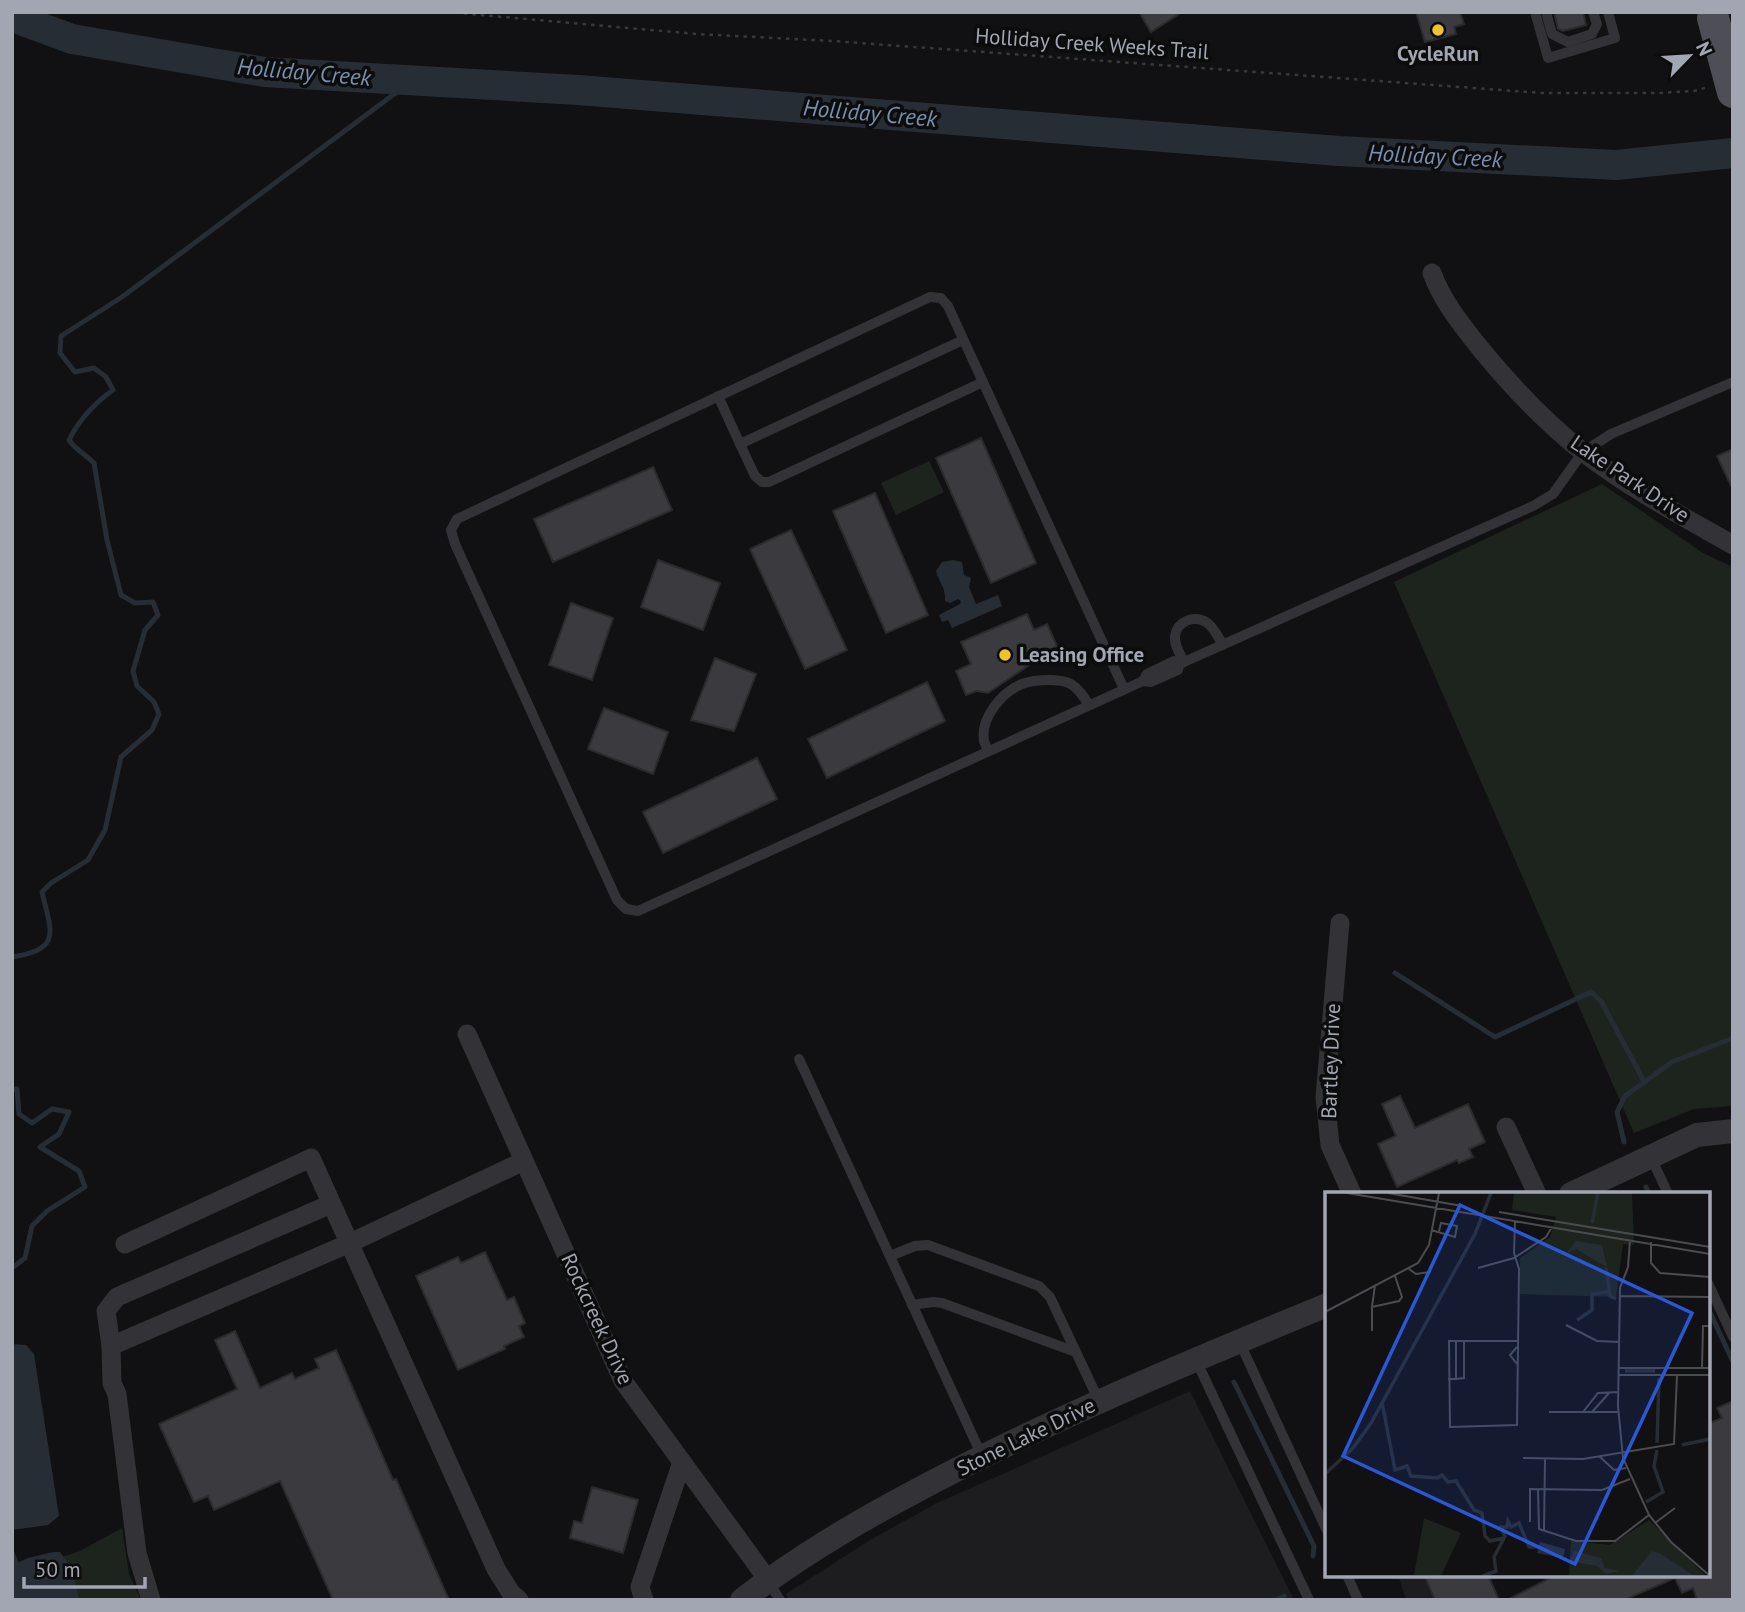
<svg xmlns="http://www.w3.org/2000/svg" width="1745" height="1612" font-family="'PT Sans',sans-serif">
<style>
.built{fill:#1d1d1f}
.green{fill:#1d241e}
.water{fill:#272d35}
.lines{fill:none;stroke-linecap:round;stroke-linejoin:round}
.stream{stroke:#272d35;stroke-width:5}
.river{stroke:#272d35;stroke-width:30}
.building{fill:#3b3a3f;stroke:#2b2b2e;stroke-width:2}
.path{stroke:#38393e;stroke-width:2.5;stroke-dasharray:3.5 5;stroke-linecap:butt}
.service{stroke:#323237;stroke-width:10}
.minor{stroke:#323237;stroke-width:19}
.tertiary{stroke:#323237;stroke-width:24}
.primary-bridge{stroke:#4e4e56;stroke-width:32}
.poi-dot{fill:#ecc32f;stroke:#0c0c0d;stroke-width:2.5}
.labels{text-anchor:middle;stroke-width:7;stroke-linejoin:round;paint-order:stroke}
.street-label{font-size:21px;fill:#a2a5b2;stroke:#0c0c0d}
.poi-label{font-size:21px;font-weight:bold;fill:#a2a5b2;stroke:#0c0c0d}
.water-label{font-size:23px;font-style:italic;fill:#798fad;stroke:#0c0c0d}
.inset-river{fill:none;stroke:#272d35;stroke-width:3.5}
.inset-road{fill:none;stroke:#4b4c52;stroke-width:2}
.view{fill:#2a57d4;fill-opacity:0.15;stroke:#2a57d4;stroke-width:3.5}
.inset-edge{fill:none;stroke:#a2a5b2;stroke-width:3.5}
</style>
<rect width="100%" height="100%" fill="#111012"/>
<g class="built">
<path d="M1190 1391 1294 1600H789L786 1594 870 1540 937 1503Z"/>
<path d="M1398 1575H1424L1434 1597 1427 1600H1406Z"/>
</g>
<g class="green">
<path d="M929 461 944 492 896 515 881 483Z"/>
<path d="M1602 484 1703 553 1733 567V1106L1694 1109 1634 1133 1394 582Z"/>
<path d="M122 1528 129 1574 141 1600H12V1574L80 1551Z"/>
</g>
<g class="water">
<path d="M953 560 962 562 964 575 971 578 969 587 976 604 998 595 1002 606 952 628 948 620 942 622 939 615 960 604 961 601 958 599 950 603 945 601C946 587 940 585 936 571L942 562Z"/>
<path d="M12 1344 26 1345 34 1354 59 1516 48 1525 12 1530Z"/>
<path d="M53 1552H60L72 1568 79 1600H12V1565L28 1558Z"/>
</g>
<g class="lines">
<g class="stream">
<path d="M12 957C63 950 51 931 42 892L51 883 88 860 105 830 121 757 152 730 159 714 154 702 137 686 133 671 145 630 158 615 153 602 135 603 121 595 107 540 94 463C85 454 76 450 69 440 79 420 95 403 113 390L106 377 94 368 75 372 60 353 61 336 122 297 413 80"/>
<path d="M1395 973 1495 1037 1591 992 1601 1001 1645 1083"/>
<path d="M12 1089H17L19 1114 32 1123 52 1109 69 1112 59 1134 40 1147 79 1171 85 1187 47 1211 32 1226 25 1258 12 1268"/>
<path d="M1624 1142 1617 1112 1625 1096 1672 1062 1733 1038"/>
<path d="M1646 1187 1649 1194"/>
<path d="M1708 1308 1733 1362"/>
<path d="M1234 1382 1314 1546 1313 1556"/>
<path d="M12 1553 18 1567"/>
<path d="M1276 1600 1284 1596"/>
</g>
<path class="river" d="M12 17 72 39 265 72 578 90 1339 151 1616 165 1733 153"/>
</g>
<g class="building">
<path d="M1139 12H1182L1151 32Z"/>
<path d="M1416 12H1460L1464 24 1454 27 1456 34 1425 42Z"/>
<path d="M1554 12H1583L1586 25 1563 31 1558 29Z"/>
<path d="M981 438 1036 563 991 583 936 458Z"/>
<path d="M1733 449V490L1717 456Z"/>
<path d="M653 467 672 510 553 562 534 519Z"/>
<path d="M875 493 928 615 886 633 833 511Z"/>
<path d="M791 530 847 650 805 669 750 549Z"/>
<path d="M658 560 720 583 703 630 641 607Z"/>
<path d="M571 603 613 618 592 680 549 665Z"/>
<path d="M1027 614 1034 630 1047 624 1057 646 988 693 976 691 966 695 956 671 971 664 961 642Z"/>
<path d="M715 658 756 674 734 731 691 720Z"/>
<path d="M927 682 945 721 827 778 808 739Z"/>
<path d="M604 708 668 732 653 774 588 749Z"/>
<path d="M757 758 777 799 663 853 643 812Z"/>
<path d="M1400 1096 1415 1128 1468 1104 1485 1142 1469 1149 1473 1157 1459 1163 1457 1160 1397 1187 1378 1144 1396 1136 1382 1104Z"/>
<path d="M485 1252 507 1300 514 1297 525 1323 519 1326 524 1337 504 1346 505 1349 458 1370 416 1276 458 1257 461 1263Z"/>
<path d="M235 1331 260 1388 292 1373 295 1379 319 1368 315 1359 336 1350 393 1480 396 1479 449 1600H333L280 1481 214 1510 208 1496 194 1502 159 1424 237 1389 215 1340Z"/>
<path d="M1733 1401V1600H1697L1693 1588 1682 1593 1675 1578 1624 1600H1507L1556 1575H1708V1424L1722 1418 1717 1408Z"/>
<path d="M592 1487 638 1500 623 1553 570 1538 574 1521 582 1523Z"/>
<path d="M1424 1575H1488L1499 1600H1435Z"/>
</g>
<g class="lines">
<path class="path" d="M447 12 697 34 833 41 1542 93H1661L1694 91 1708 87"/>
<g class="service">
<path d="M1535 12 1548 58 1615 38 1608 12"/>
<path d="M1546 12 1552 34 1568 42 1592 34 1597 24 1593 12"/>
<path d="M718 396 740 444 963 340"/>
<path d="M740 444 755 476 762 482H769L983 382"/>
<path d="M1184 662C1180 654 1174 645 1175 636 1177 621 1194 615 1206 622 1214 627 1218 637 1223 645"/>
<path d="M1143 681 1147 674 1174 661 1179 665"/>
<path d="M1124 689 948 306 941 298 930 297 457 519 451 530 455 544 617 900 626 909 638 911 1143 681 1151 682 1178 670 1179 665 1184 662 1533 506 1553 494 1583 452 1611 434 1733 382"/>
<path d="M988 751C987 748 985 744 984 741 980 718 1002 692 1022 684 1030 681 1040 680 1049 680 1056 680 1065 681 1071 684 1079 689 1084 697 1089 705"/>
<path d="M799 1059 982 1456"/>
<path d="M1651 1157 1668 1194"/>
<path d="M890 1256 915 1246 928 1245 1039 1286 1050 1297 1099 1401"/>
<path d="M1708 1283 1733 1337"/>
<path d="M912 1305 933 1302 942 1303 1076 1352"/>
<path d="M1239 1341 1327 1531"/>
<path d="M1196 1360 1309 1600"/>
<path d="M1347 1575 1358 1600"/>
<path d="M769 1583 780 1600"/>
</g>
<g class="minor">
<path d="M1432 273C1443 303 1464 328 1484 353 1514 389 1546 423 1583 452 1629 488 1682 516 1733 545"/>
<path d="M1340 923 1325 1097 1330 1145 1352 1194"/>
<path d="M467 1034 623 1381 768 1580"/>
<path d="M1506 1127 1537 1194"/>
<path d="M125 1244 311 1158 496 1569 511 1593 519 1600"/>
<path d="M111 1346 350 1243 524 1161"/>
<path d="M151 1600 137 1553 117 1394 112 1383 111 1346 106 1311 117 1297 331 1204"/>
<path d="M644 1600 640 1587 682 1462"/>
</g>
<g class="tertiary">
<path d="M1571 1194 1697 1135 1733 1131"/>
<path d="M742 1600C808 1549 880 1509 954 1471 1075 1409 1201 1357 1327 1305"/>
</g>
<path class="primary-bridge" d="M1713 18 1733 92"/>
</g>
<g class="poi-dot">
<circle cx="1438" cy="30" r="7"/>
<circle cx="1005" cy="655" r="7"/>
</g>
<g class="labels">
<g class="street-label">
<text transform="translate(1092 44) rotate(4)" y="7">Holliday Creek Weeks Trail</text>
<text transform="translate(1630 479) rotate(34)" y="7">Lake Park Drive</text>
<text transform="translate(1331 1061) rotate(-88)" y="7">Bartley Drive</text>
<text transform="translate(597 1319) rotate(65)" y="7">Rockcreek Drive</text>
<text transform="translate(1026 1437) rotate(-26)" y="7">Stone Lake Drive</text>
</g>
<g class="poi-label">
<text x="1438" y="61">CycleRun</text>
<text x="1019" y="662" text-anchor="start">Leasing Office</text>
</g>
<g class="water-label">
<text transform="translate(304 72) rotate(5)" y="8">Holliday Creek</text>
<text transform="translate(870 113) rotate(5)" y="8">Holliday Creek</text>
<text transform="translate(1435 156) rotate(3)" y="8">Holliday Creek</text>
</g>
</g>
<g transform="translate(1325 1192)">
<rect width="385" height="385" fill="#111012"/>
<path d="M189 1H307L309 53 298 52 291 105 195 102V66L225 45 231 25 187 18ZM99 326 136 341 116 384 89 383ZM324 328 381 384 244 383 246 349 285 353Z" fill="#1d241e"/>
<path d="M251 49 277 53 282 75 251 57 241 62ZM215 350 240 357 238 366 212 361ZM249 359 276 366 280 376 295 379 281 382 272 374 244 369ZM327 359 336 362 369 384H307Z" fill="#272d35"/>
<path class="inset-river" d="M267 31 273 1M281 75 285 104 291 107M252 128 267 118V102L283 100M300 179H330M57 210 70 278 82 274 86 284 112 286 117 283 123 290 131 289 149 318 157 321 160 344 165 349 179 346 169 365 171 379 158 384M332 251 334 186M357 253 385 247M0 282 28 256 46 231 150 42 166 1M321 310 338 300 329 274 332 258M180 345 176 335H182L183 329 186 335 194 331 204 355H212"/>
<path class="inset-road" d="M22 1 385 62M63 1 137 14M174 20 385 55M190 29 189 61 194 77 192 233 125 235 124 149H193M106 38 130 45 132 34 116 31 114 39M305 48 303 75 295 96 293 214 298 266 324 323 346 350 385 384M326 50V71L335 81 385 85M153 76 189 66 221 45 227 35M84 77 91 82 105 80M50 93 47 115 74 109 77 105 70 84M295 104 385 105M47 115V139M0 120 93 71 104 53 114 1M241 133 272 149 295 150M192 172 185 163 192 155M294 176H385M377 176 378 134H385M294 183H385M123 187H131V148M131 187 139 186V148M224 220H294M258 220 273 201 293 200M267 220 285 200M274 264 289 278 301 276M198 266 258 267 349 252 352 183M213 297 214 337 251 349H290L324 323M205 330V297L277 298 305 287M330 331 350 316M219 338 220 266"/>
<path class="view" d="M135 13 367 121 250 372 18 264Z"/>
<rect width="385" height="385" class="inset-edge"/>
</g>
<rect width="1745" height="1612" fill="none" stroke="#a2a5b2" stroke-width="28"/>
<g transform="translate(1689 56) rotate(65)" stroke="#0c0c0d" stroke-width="5" paint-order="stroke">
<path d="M0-5L12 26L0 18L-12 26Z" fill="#a2a5b2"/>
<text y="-10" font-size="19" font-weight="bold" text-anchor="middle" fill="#a2a5b2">N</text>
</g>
<path d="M24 1577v10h121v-10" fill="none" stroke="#a2a5b2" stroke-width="3.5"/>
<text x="35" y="1577" font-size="21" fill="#a2a5b2" stroke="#0c0c0d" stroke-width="5" paint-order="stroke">50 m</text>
</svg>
